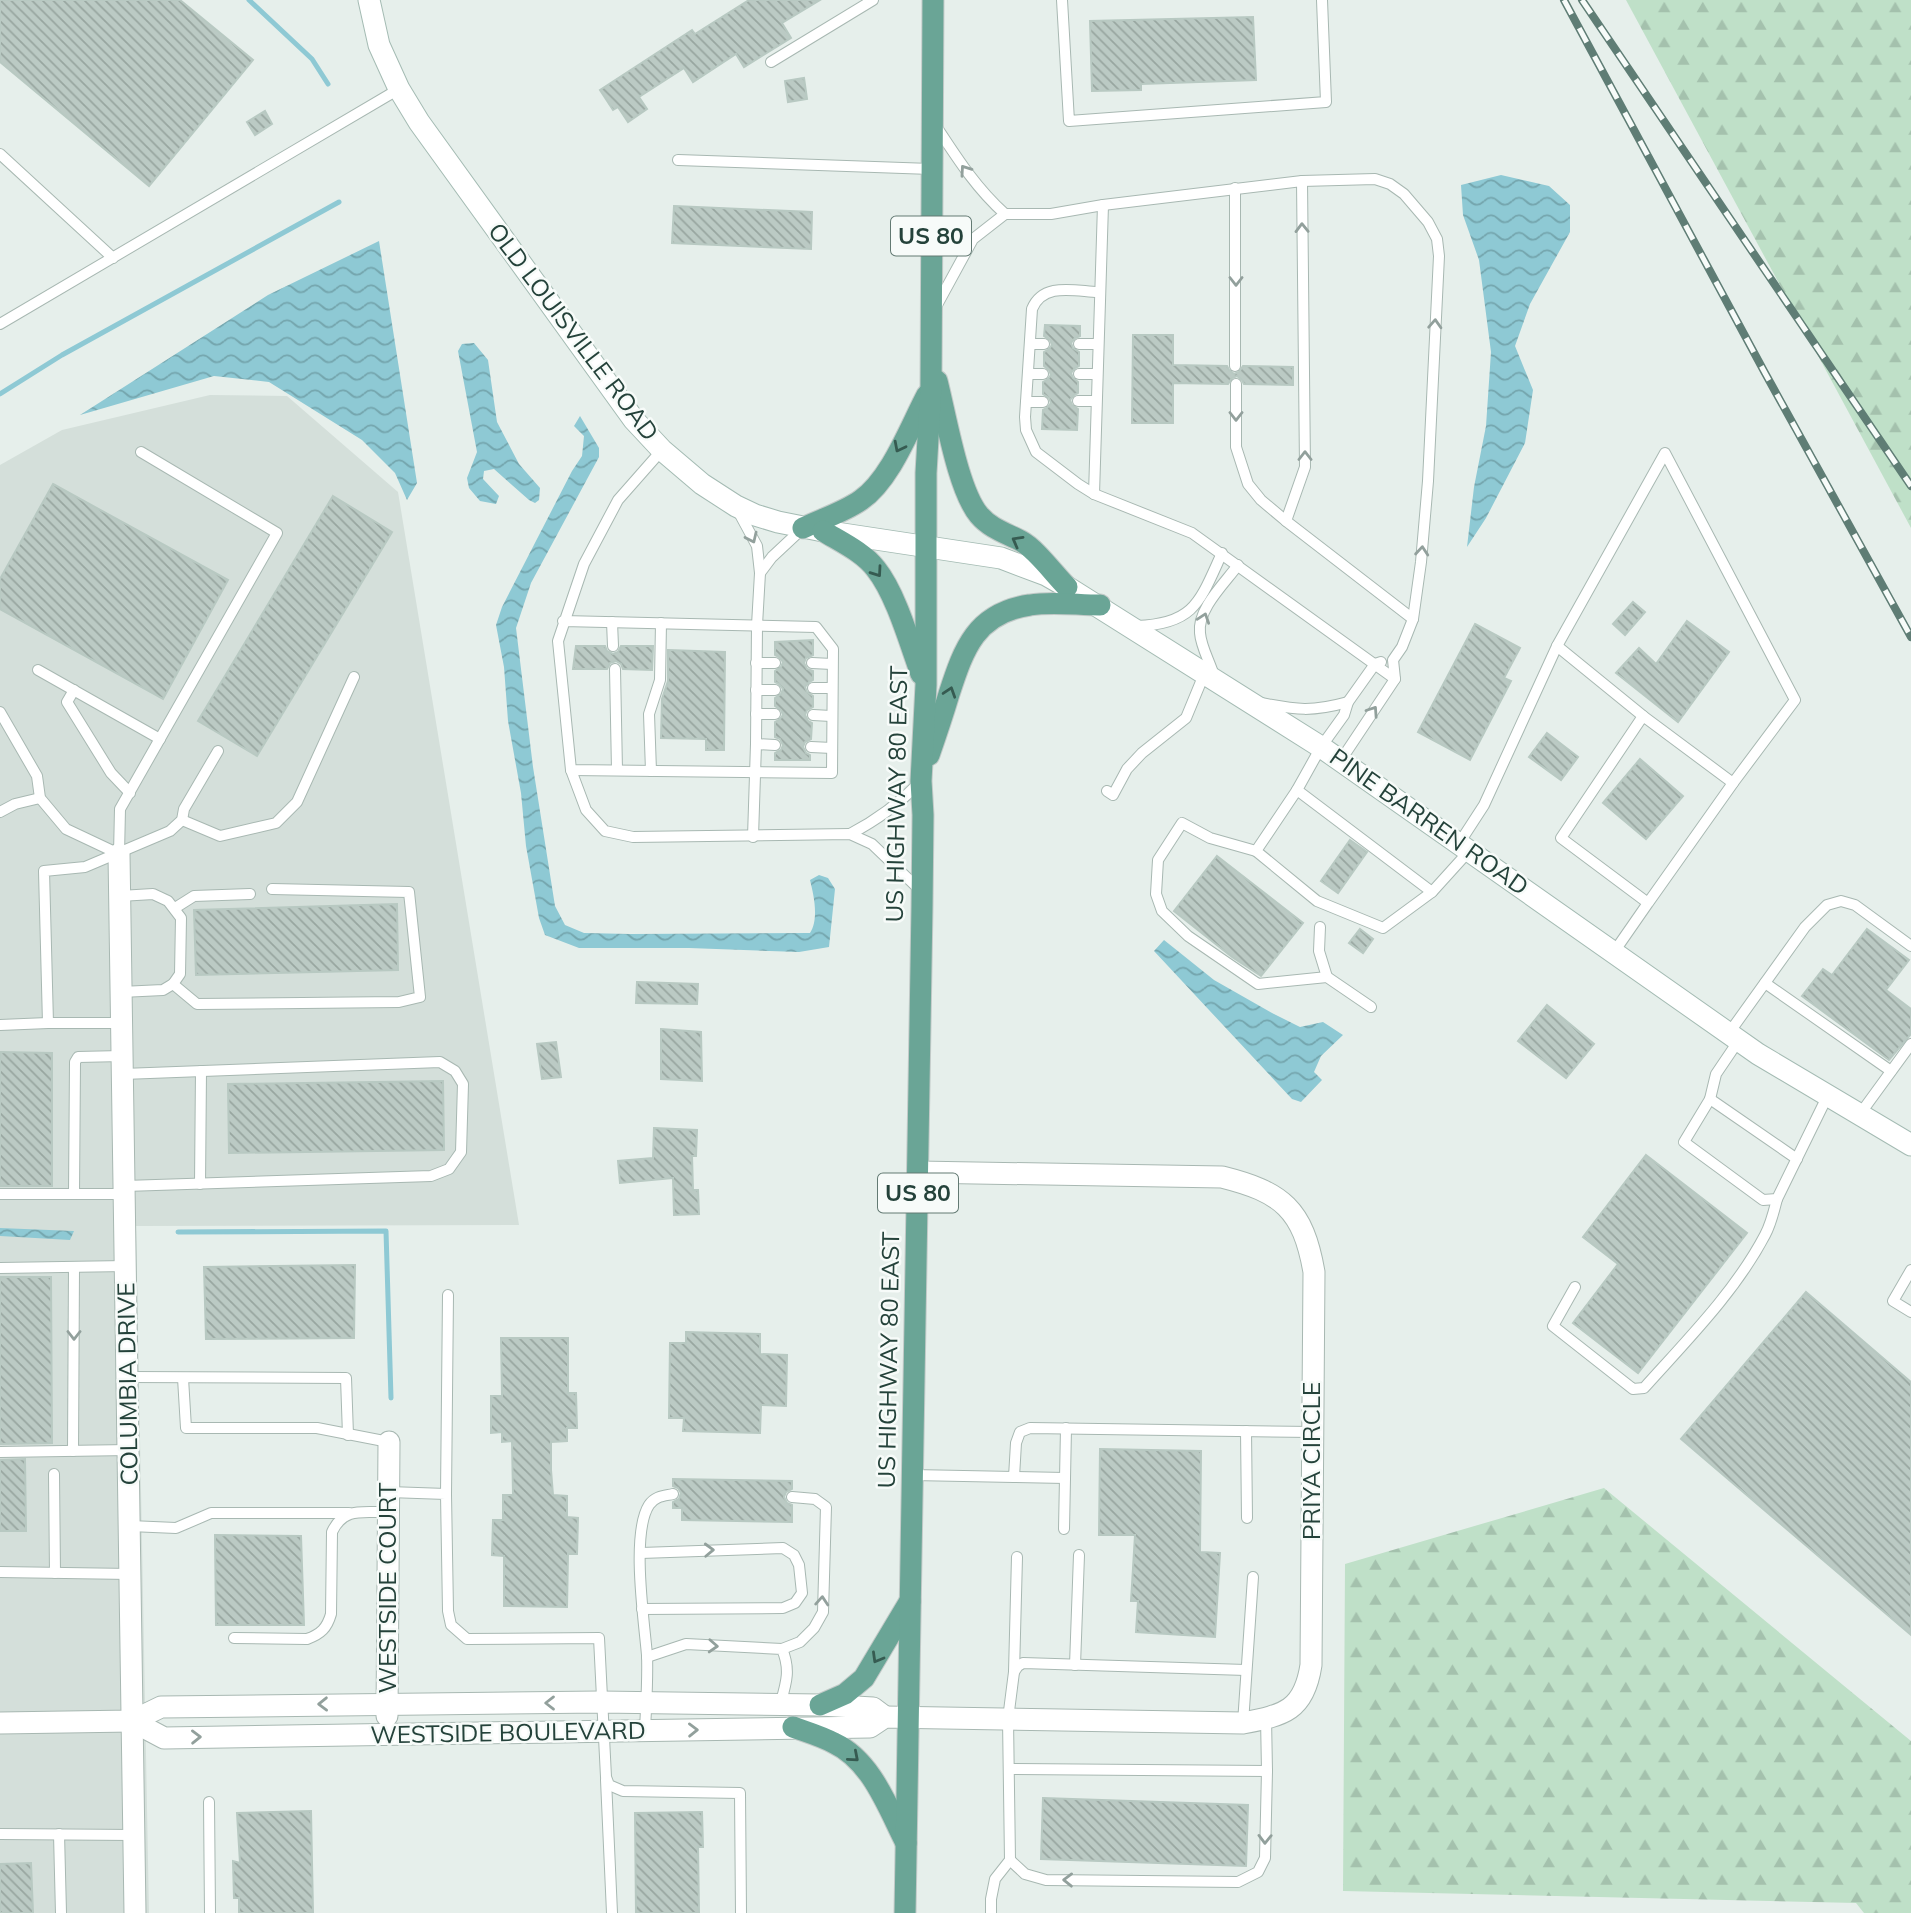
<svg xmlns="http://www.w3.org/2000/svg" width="1911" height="1913" font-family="Mulish,sans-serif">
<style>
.built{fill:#d4dfda}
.forest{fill:url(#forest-firs)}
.water{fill:url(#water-waves)}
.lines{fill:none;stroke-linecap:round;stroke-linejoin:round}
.stream{stroke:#8ec9d4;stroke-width:5}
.building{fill:url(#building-back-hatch);stroke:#b8c9c2;stroke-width:2}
.lane-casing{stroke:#a8b8b2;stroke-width:12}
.street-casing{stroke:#a8b8b2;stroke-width:23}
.secondary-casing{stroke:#a4bbb3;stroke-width:23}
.primary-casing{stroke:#c2cac8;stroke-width:23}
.lane{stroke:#fff;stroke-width:10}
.street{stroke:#fff;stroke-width:21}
.secondary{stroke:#fff;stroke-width:21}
.primary{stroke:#6aa596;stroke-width:21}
.rail-casing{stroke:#5f7d75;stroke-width:8}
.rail{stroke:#f7fbf9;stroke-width:5;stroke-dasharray:16;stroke-linecap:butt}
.oneway{stroke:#92a09c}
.oneway2{stroke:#365b51}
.labels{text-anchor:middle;stroke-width:5;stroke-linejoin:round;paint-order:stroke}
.shield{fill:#f7fbf9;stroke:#637a73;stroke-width:2}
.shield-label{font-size:23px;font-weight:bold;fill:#24423a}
.street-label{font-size:24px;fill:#24423a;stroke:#f7fbf9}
</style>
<defs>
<pattern id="forest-firs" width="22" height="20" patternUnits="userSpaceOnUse" patternTransform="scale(1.75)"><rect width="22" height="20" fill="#bfe0c8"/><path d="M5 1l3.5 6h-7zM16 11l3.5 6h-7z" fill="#a4c1ad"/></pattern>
<pattern id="water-waves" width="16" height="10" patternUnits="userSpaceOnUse" patternTransform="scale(1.75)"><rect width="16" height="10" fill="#8ec9d4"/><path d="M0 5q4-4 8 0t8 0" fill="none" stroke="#74a5ad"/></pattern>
<pattern id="building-back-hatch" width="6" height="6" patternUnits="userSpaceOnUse" patternTransform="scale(1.75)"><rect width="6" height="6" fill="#bbcac4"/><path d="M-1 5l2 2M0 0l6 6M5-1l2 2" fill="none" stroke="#98a6a0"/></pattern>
</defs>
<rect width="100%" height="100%" fill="#e6efeb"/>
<path class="built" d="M210 395 287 396 398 492 519 1225 136 1226 149 1913H0V465L62 430Z"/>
<g class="forest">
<path d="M1626 0H1911V528Z"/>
<path d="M1604 1488 1911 1741V1913H1864L1856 1903 1343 1891 1345 1564Z"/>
</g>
<g class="water">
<path d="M1501 175 1549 186 1570 205V232L1530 304 1515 346 1533 390 1525 443 1486 518 1467 547 1474 487 1486 426 1491 352 1479 260 1463 215 1461 185Z"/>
<path d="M379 241 417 483 407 500 395 473 362 440 269 382 214 376 80 415 268 295Z"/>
<path d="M474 343 488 360 497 422 519 464 540 488 539 500 535 503 529 500 494 469 484 471 483 479 499 496 496 504 480 501 469 488 467 478 477 452 458 351 462 344Z"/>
<path d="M580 416 599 448V457L531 583 516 628 533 767 555 906 565 925 584 933 630 934 810 933C819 919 814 896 810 880L819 875 828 878 835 889 829 947 799 952 689 948H579L545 935 539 918 526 846 521 793 508 721 504 667 496 625 502 607 572 471 582 456 584 436 574 426Z"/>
<path d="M1164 940 1214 980 1272 1013 1300 1027 1323 1022 1343 1035 1321 1056 1314 1072 1322 1080 1301 1102 1292 1099 1154 951Z"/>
<path d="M0 1228 74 1231 70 1240 0 1236Z"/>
</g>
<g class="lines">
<g class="stream">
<path d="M249 0 312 59 328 84"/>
<path d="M0 394 62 355 339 202"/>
<path d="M178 1232 386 1231 391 1398"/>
</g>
</g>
<g class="building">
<path d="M0 0H180L253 60 149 186 0 62Z"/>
<path d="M749 0H820L782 23 791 38 744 67 736 54 693 82 684 68 639 97 647 109 628 122 618 107 613 110 600 90 692 30 695 34Z"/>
<path d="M1253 17 1256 80 1141 84V90L1092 91 1090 21Z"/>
<path d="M804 78 807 99 788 102 785 81Z"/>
<path d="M265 111 272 124 255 135 247 122Z"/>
<path d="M674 206 812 212 811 249 672 243Z"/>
<path d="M1045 325 1080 326V336L1075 338 1071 343 1073 348 1079 352V366L1075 368 1071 373 1073 378 1078 382V393L1074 395 1070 400 1072 405 1078 409 1077 430 1042 429 1043 410 1047 408 1051 403 1049 398 1043 394V382L1047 380 1051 375 1049 370 1044 366V352L1048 350 1052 345 1050 340 1044 336Z"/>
<path d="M1133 335H1173V365L1227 366 1229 370 1234 374 1239 372 1243 366 1293 367V385L1244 384 1242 380 1237 376 1232 378 1228 384 1173 383V423H1132Z"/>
<path d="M53 484 228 580 163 699 0 609V579Z"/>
<path d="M333 496 392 532 257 756 198 721Z"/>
<path d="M1633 602 1645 612 1625 635 1613 624Z"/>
<path d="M1687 621 1729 652 1678 722 1616 673 1639 648 1656 664Z"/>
<path d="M1475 624 1520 648 1504 678 1511 681 1470 760 1418 732Z"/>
<path d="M813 640V655L806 658 804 663 807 669 813 671V680L809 682 805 687 807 692 813 696V707L807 710 805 715 808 721 812 723 811 739 805 742 803 747 806 753 810 755V760H775V753L781 750 783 745 780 739 775 737V722L779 720 783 715 781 710 775 706V698L781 694 783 689 779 684 775 682V671L781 667 783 662 779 657 775 655V642Z"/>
<path d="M576 646H605L607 651 613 654 618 652 621 646H653L652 670 623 669 621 664 616 661 610 663 607 669H573Z"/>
<path d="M668 650 725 652 724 750H706V739L661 738 662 699 668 681Z"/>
<path d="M1547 733 1578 757 1561 780 1529 757Z"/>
<path d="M1640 759 1683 796 1646 839 1603 803Z"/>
<path d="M1350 840 1367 852 1338 893 1321 881Z"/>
<path d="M1217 856 1303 923 1261 976 1232 957 1174 911Z"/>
<path d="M397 904 398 970 196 975 194 910Z"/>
<path d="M1360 929 1373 939 1363 953 1349 943Z"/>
<path d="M1867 929 1909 960 1886 990 1911 1009V1034L1889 1060 1802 996 1823 969 1832 975Z"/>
<path d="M637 982 698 984 697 1004 636 1003Z"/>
<path d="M1547 1005 1594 1044 1566 1078 1518 1041Z"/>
<path d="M661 1029 701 1032 702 1081 661 1079Z"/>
<path d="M556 1042 561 1077 542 1079 537 1044Z"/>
<path d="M0 1052 52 1053V1186H0Z"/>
<path d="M443 1081 444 1150 229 1153 228 1084Z"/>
<path d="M654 1128 697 1130 696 1156H692L693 1190H698L699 1214 674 1215 673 1178 620 1183 618 1161 653 1158Z"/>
<path d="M1646 1155 1747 1233 1638 1373 1573 1323 1618 1264 1583 1237Z"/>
<path d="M355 1265 354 1338 206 1339 204 1267Z"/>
<path d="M0 1277H51L52 1443 0 1444Z"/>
<path d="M1806 1292 1911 1382V1635L1681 1439Z"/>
<path d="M686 1332 760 1334V1354L787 1355 786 1406 761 1405 760 1433 683 1431 684 1418H669L670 1343H686Z"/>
<path d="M501 1338H568V1393H576L577 1428H567V1441L551 1442V1470L553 1495 567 1496V1517L578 1518 577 1554H568L567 1607 504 1606V1556L492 1555 493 1520H503V1495H513L512 1441 502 1442V1432L491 1433V1396H502Z"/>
<path d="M1100 1449 1201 1451 1200 1552 1220 1553 1215 1637 1136 1632 1138 1601H1131L1135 1535H1099Z"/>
<path d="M25 1459 26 1531H0V1460Z"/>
<path d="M673 1479 792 1481V1489L786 1492 784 1497 787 1503 792 1505V1522L682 1520V1508H673V1502L679 1499 681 1493 678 1488 673 1486Z"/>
<path d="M215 1535 301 1536 304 1625H216Z"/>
<path d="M1043 1798 1248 1805 1246 1866 1041 1859Z"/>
<path d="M311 1811 313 1913H239V1898H234L233 1861 240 1863 237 1813Z"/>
<path d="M702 1812 703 1847H698L699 1913H636L635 1813Z"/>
<path d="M31 1863 33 1913H0V1864Z"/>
</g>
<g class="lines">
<defs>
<g id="lane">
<path d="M1062 0 1069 121 1326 102 1322 0"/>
<path d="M771 62 873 0"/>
<path d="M936 126C957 158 976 188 1005 214"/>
<path d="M0 154 113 258"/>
<path d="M678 160 931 169"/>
<path d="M1235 188V366"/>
<path d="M1098 292C1074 291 1043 282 1032 309L1025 417 1026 430 1036 452 1078 484 1094 494 1192 533 1395 679"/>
<path d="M937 305 973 239 1005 214H1051L1103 205 1302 181 1375 179 1390 184 1404 194 1428 222 1437 239 1439 256 1428 481 1421 562 1413 619 1402 647 1393 660 1395 679 1341 760"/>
<path d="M0 324 399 89"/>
<path d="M1030 344H1044"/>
<path d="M1079 344H1097"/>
<path d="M1028 374H1043"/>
<path d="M1079 374H1097"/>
<path d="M1236 384V447L1248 484 1261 500 1286 521 1413 619"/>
<path d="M1078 401H1096"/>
<path d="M1026 402H1043"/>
<path d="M1094 494 1103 205"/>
<path d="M737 509 757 546 760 573 757 625 756 744 753 837"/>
<path d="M1286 521 1305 467 1302 181"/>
<path d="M760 573 772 557 803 528"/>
<path d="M563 621 816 627 833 649 832 773 571 770 558 641 584 564 618 500 662 450"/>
<path d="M612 622 613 646"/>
<path d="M1137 626C1195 624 1200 601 1222 553"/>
<path d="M1557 646 1643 716"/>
<path d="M1381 662 1375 664 1348 702 1344 715 1321 747 1297 790 1432 892 1470 850"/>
<path d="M756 663H775"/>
<path d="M812 663 832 664"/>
<path d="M615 669 617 770"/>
<path d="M38 670 160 739"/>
<path d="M1214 676C1210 662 1201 647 1200 633 1197 609 1225 583 1238 565"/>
<path d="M813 688H831"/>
<path d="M74 690 67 702 111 773 130 793"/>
<path d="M756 690H775"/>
<path d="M1261 703C1297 710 1312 712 1348 702"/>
<path d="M0 712 37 776 40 798 66 829 119 854"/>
<path d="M756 714H775"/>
<path d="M813 715 831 716"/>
<path d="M756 744 775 745"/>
<path d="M811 747 832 748"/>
<path d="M571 770 586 810 605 831 633 837 850 834 872 844 922 892"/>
<path d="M651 771 649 714 660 680 661 623"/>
<path d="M1297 790 1256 851 1317 901 1383 928 1432 892"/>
<path d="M1107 791 1113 795 1127 769 1142 753 1186 718 1205 672"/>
<path d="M0 812 15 804 40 798"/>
<path d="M182 820 220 836 276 823 297 802 354 677"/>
<path d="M850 834C877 820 899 804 920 782"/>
<path d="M1460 842 1484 805 1557 646 1665 453 1795 700 1733 783"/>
<path d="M1256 851 1210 838 1182 823 1158 860 1156 894 1162 911 1188 936 1258 984 1327 977 1371 1007"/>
<path d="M119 854 120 809 277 533 141 452"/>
<path d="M120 896 153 894 168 901 181 918 180 974 173 984 163 990 121 992"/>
<path d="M175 908 194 896 250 894"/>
<path d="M1320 927 1319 951 1327 977"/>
<path d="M1614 952 1648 903 1561 838 1643 716 1733 783 1648 903"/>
<path d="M1765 983 1891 1071"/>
<path d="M173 984 197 1004 399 1002 420 997 409 892 272 889"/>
<path d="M122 1023H48L44 871 85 867 170 831 182 820 184 809 218 751"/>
<path d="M0 1025 48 1023"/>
<path d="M1729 1033 1805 927 1827 905 1841 901 1855 905 1911 946"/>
<path d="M1739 1040 1716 1074 1710 1099 1684 1142 1763 1200 1777 1199 1828 1095"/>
<path d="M123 1074 440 1062 455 1071 463 1084 461 1152 449 1169 431 1176 125 1186"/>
<path d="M1710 1099 1797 1159"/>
<path d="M1860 1114 1911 1044"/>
<path d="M200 1184 201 1071"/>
<path d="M0 1194H124"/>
<path d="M74 1194 75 1062 78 1057 122 1056"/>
<path d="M0 1268 126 1266"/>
<path d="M1911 1270 1893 1301 1911 1312"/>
<path d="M1575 1287 1553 1326 1633 1389 1644 1388C1687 1340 1735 1292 1765 1235 1771 1224 1774 1211 1777 1199"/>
<path d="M128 1377 346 1378 348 1435"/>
<path d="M183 1378 186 1428H317L389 1442"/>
<path d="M1246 1431 1247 1518"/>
<path d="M73 1451 74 1267"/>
<path d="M0 1452 129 1450"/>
<path d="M54 1474 55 1573"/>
<path d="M913 1475 1014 1477 1016 1443 1020 1432 1030 1428 1312 1432"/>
<path d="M1014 1477 1065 1478"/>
<path d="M389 1492 446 1494 448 1611 451 1625 467 1639 599 1638 606 1777 609 1785 623 1791 740 1793 741 1913"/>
<path d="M446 1494 448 1295"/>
<path d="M130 1526 176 1528 211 1513H349"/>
<path d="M1064 1529 1066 1428"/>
<path d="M641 1553 783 1548 794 1555 799 1565 802 1593 795 1603 783 1608 642 1609"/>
<path d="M0 1572 130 1574"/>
<path d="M234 1638 307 1639C321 1634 327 1628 331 1614L332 1532C344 1506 364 1513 388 1512"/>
<path d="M782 1649 800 1642 814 1628 823 1612 826 1507 815 1499 792 1497"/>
<path d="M647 1657 686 1644 782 1649C791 1670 786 1684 780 1705"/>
<path d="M1075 1665 1079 1555"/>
<path d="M1014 1672 1017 1557"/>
<path d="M1243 1723 1253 1577"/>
<path d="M645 1731C646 1706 648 1680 647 1655 644 1620 631 1533 649 1505 655 1496 664 1496 673 1494"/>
<path d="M1009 1769 1267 1771 1266 1718"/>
<path d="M606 1780 612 1913"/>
<path d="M209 1802 210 1913"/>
<path d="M0 1834 134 1835"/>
<path d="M59 1834 61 1913"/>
<path d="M1010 1860 1025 1874 1046 1880 1238 1882 1258 1872 1265 1858 1267 1771"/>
<path d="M991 1913V1899L995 1879 1010 1860 1008 1719 1014 1672 1018 1666 1023 1663 1246 1670"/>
</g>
<g id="street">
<path d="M119 854 135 1913"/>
<path d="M387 1716 389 1442"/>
<path d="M132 1721 164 1738 870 1727 885 1717 1243 1723C1284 1715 1304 1711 1311 1665L1314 1272C1303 1209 1282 1192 1222 1177L918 1172"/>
<path d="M0 1723 132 1721 161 1707 600 1702 820 1705 873 1708 885 1717"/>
</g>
<path id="secondary" d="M369 0 379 45 399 89 419 122 634 420 662 450 702 484 736 506 755 515 778 522 823 531 1001 558 1046 575 1067 587 1321 747 1758 1054 1911 1145"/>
<g id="primary">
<path d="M937 381C946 416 958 490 979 515 991 529 1006 533 1021 541 1036 549 1054 574 1067 587"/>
<path d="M803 528C822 519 844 512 861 500 891 479 910 427 927 395"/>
<path d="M823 531C841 542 863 552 876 569 896 594 910 644 921 674"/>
<path d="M929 755C936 735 943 714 949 694 964 648 976 613 1030 605 1053 601 1077 605 1100 605"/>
<path d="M820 1705 845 1694 864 1678 910 1601"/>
<path d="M793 1727C807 1732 821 1736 834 1743 872 1761 888 1808 906 1843"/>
<path d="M905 1913 922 907 923 815 921 781 926 685V473L931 387 933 0"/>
</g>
</defs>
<use href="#lane" class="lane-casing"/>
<use href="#street" class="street-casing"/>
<use href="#secondary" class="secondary-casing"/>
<use href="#primary" class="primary-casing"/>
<use href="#lane" class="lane"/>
<use href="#street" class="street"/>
<use href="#secondary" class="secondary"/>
<use href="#primary" class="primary"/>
<defs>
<g id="rail">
<path d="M1564 0 1765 373 1911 637"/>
<path d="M1582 0 1911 486"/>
</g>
</defs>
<use href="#rail" class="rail-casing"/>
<use href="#rail" class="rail"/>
</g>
<defs><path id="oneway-chevron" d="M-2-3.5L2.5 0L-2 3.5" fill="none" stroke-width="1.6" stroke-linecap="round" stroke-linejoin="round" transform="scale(1.75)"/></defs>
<g class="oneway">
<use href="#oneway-chevron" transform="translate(965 170) rotate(-125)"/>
<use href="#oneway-chevron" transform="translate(1302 228) rotate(-91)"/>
<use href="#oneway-chevron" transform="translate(1236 281) rotate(90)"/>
<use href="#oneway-chevron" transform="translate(1435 324) rotate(-87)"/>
<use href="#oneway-chevron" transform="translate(1236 416) rotate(90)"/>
<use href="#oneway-chevron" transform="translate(1305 456) rotate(-90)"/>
<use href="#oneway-chevron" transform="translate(752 538) rotate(65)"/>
<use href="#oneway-chevron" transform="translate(1422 551) rotate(-85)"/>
<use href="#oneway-chevron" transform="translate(1204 618) rotate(-71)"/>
<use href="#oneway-chevron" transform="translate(1373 711) rotate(-56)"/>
<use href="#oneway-chevron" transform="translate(74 1335) rotate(90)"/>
<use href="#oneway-chevron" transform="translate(709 1550) rotate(-2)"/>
<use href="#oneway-chevron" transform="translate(822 1601) rotate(-86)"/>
<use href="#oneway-chevron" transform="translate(713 1646) rotate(3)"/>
<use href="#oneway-chevron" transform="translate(550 1703) rotate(180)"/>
<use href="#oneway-chevron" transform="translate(323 1704) rotate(179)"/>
<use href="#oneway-chevron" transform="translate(693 1730) rotate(-1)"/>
<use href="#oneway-chevron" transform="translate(196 1737) rotate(-1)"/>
<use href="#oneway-chevron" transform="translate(1265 1839) rotate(91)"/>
<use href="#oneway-chevron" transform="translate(1068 1880) rotate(-179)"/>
</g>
<g class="oneway2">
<use href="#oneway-chevron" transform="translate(899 447) rotate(117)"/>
<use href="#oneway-chevron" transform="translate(1017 541) rotate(-151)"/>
<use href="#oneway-chevron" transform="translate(877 572) rotate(55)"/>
<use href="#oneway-chevron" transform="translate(950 692) rotate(-72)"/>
<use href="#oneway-chevron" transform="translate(877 1658) rotate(120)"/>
<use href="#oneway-chevron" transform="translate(854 1757) rotate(41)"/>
</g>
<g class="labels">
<g class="shield">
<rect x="891" y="216.5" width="80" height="39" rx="5"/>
<rect x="878" y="1173.5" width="80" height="39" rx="5"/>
</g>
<g class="shield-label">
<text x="931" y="244">US 80</text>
<text x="918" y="1201">US 80</text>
</g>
<g class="street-label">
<text transform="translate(573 332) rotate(53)" y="8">OLD LOUISVILLE ROAD</text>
<text transform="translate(897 794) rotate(-89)" y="8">US HIGHWAY 80 EAST</text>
<text transform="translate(1429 822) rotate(35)" y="8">PINE BARREN ROAD</text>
<text transform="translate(889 1360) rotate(-89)" y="8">US HIGHWAY 80 EAST</text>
<text transform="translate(128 1384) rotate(-91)" y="8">COLUMBIA DRIVE</text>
<text transform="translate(1312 1461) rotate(-90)" y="8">PRIYA CIRCLE</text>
<text transform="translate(388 1588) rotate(-90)" y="8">WESTSIDE COURT</text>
<text transform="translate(508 1733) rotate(-1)" y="8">WESTSIDE BOULEVARD</text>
</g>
</g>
</svg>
